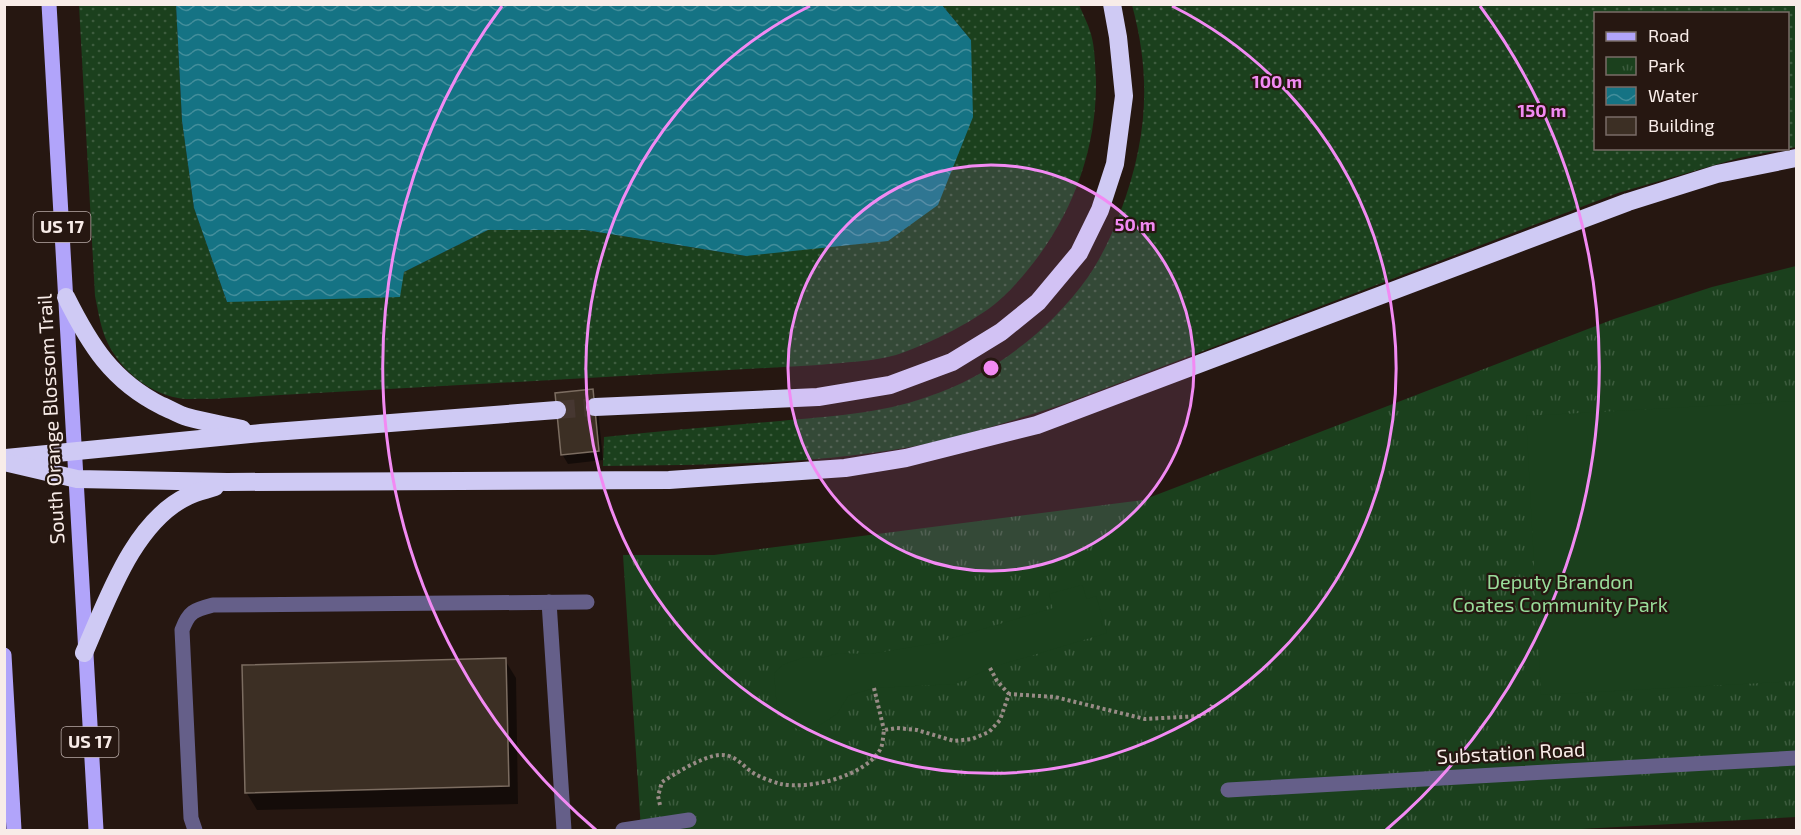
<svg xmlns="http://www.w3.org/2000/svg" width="1801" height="835" font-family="'Exo 2',sans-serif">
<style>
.grass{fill:url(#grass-dots);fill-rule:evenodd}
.park{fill:url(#park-tufts)}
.pitch{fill:#1b401d}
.water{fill:url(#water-waves)}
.shadow{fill:#0007}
.building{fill:#3c2f24;stroke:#7c6d61;stroke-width:1.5}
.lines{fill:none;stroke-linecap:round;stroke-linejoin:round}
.highway-tunnel{stroke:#463731;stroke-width:18;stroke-dasharray:18 9;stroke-linecap:butt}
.path{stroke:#988b86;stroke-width:4;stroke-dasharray:3 3;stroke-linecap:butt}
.minor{stroke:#655f89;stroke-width:15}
.major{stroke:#b1a4fa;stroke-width:15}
.highway{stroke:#cfcaf4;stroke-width:18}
.ring{fill:none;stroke:#f28af3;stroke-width:3}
.labels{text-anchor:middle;stroke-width:4.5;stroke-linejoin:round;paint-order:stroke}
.shield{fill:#261711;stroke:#b9aca8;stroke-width:1.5}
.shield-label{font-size:18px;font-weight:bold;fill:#f8ece8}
.street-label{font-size:20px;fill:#f8ece8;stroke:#261711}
.park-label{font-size:20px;fill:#99dd9a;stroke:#261711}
.centre{fill:#f28af3;stroke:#261711;stroke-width:3}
.ring-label{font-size:18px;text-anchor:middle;font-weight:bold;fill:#f28af3;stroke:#261711;stroke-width:4.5;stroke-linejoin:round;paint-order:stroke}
</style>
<defs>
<pattern id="grass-dots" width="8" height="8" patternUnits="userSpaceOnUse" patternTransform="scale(1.5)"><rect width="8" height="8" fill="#1b401d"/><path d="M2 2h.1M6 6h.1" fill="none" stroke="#3d5c3e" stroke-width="1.8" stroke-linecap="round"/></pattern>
<pattern id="park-tufts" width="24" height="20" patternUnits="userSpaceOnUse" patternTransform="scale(1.5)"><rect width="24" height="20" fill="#1b401d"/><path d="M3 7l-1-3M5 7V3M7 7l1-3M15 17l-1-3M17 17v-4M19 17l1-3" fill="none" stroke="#3d5c3e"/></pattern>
<pattern id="water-waves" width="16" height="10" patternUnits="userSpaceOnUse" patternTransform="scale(1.5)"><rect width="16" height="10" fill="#157384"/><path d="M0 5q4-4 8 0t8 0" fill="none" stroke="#438e9b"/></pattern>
</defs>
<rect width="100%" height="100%" fill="#261711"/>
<g class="grass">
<path d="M79 5H176L182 121 194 208 227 302 404 272 488 230H585L746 256 971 40 942 5H1079C1083 14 1088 24 1091 34 1095 48 1095 65 1096 80 1097 162 1063 238 1004 296 981 319 927 345 896 355 872 362 845 362 819 365L211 399C200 398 188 400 178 398 146 392 117 367 105 337 100 324 98 310 95 296Z"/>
<path d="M1132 5H1796V147L1739 158 1618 193 1064 404C1011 421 959 438 905 448 805 465 704 465 603 466L604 437C662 431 721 426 780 421 829 416 880 414 927 397 990 376 1049 332 1088 277 1101 258 1112 235 1120 213 1147 141 1152 79 1132 5ZM1596 14H1788V148H1596Z"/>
</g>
<path class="park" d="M1796 266V817L1563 830H641L623 555H714L1143 500 1614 319 1712 287Z"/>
<g class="pitch">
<path d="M1796 401V681L1541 695 1526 416Z"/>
<path d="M1082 585 1087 599 1096 596 1107 633 990 668 956 684 874 688 848 696 837 714 812 730 801 731 793 727 777 708 774 674 782 665 805 657 821 658 839 653 870 654 936 643 1053 608 1049 594Z"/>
</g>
<path class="water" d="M176 5H942L971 40 973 117 938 205 888 241 746 256 585 230H488L404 272 400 297 227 302 194 208 182 121Z"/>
<g class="shadow">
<path d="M592 391 597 400 603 460 568 464 562 454Z"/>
<path d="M505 660 516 678 518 804 257 810 246 792Z"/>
</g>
<g class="building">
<path d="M593 389 599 451 561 455 555 393Z"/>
<path d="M506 658 509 786 245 793 242 665Z"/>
</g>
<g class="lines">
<path class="highway-tunnel" d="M557 410 595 407"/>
<g class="path">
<path d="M990 668 997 681 1009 694"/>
<path d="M874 688 884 730"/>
<path d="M660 805 658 796 662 782C676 773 703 756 720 755 736 754 743 767 755 774 762 778 773 782 781 784 809 790 867 776 881 748 883 743 883 736 884 730L897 728 917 730 954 741 972 739 989 732 1000 720 1009 694 1055 697 1145 719 1200 716 1208 712 1212 705"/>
</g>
<g class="minor">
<path d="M549 602 564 830"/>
<path d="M1228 790 1796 758"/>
<path d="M195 830 191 818 182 630C189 611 194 610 213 605L587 602"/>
<path d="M623 830 689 820"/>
</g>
<g class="major">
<path d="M49 4 96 830"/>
<path d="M4 655 14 830"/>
</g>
<g class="highway">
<path d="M66 297C90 345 112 381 162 406 170 409 179 415 187 417 205 422 224 425 242 429"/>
<path d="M595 407 818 397 890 385 952 362 1001 332 1038 302 1079 253 1100 210 1115 164 1124 96 1118 37 1112 4"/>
<path d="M6 458 261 433 557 410"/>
<path d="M4 462 77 479 227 482 669 480 845 468 906 458 1037 425 1628 202 1717 174 1796 158"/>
<path d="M84 653C107 601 133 522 188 496 196 492 206 490 215 487"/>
</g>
</g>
<circle cx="991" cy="368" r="203" fill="#f28af3" fill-opacity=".12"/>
<g class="ring">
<circle cx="991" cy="368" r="203"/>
<path d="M1172 6A405 405 0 1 1 810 6"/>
<path d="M596 830A608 608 0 0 1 502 6M1480 6A608 608 0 0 1 1386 830"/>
</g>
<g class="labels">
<g class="shield">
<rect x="33.5" y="212" width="57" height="30" rx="4.5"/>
<rect x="61.5" y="727" width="57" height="30" rx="4.5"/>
</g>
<g class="shield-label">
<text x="62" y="233">US 17</text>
<text x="90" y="748">US 17</text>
</g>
<g class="street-label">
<text transform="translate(51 419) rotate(-93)" y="7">South Orange Blossom Trail</text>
<text transform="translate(1511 753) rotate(-3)" y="7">Substation Road</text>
</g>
<g class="park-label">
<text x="1560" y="589">Deputy Brandon<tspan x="1560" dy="23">Coates Community Park</tspan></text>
</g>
</g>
<circle cx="991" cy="368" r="9" class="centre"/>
<g class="ring-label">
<text x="1277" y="88">100 m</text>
<text x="1542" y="117">150 m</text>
<text x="1135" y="231">50 m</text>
</g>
<rect width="1801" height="835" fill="none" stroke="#f8ece8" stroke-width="12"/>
<rect x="1594" y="12" width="195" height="138" fill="#261711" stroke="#7a6c67" stroke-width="1.5"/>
<rect x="1606" y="32" width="30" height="9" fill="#b1a4fa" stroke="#7a6c67" stroke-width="1.5"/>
<text x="1648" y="42" font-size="18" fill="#f8ece8">Road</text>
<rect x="1606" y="57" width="30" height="18" fill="url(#park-tufts)" stroke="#7a6c67" stroke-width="1.5"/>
<text x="1648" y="72" font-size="18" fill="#f8ece8">Park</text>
<rect x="1606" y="87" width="30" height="18" fill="url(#water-waves)" stroke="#7a6c67" stroke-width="1.5"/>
<text x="1648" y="102" font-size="18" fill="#f8ece8">Water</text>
<rect x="1606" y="117" width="30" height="18" fill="#3c2f24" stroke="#7a6c67" stroke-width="1.5"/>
<text x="1648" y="132" font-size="18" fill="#f8ece8">Building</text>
</svg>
